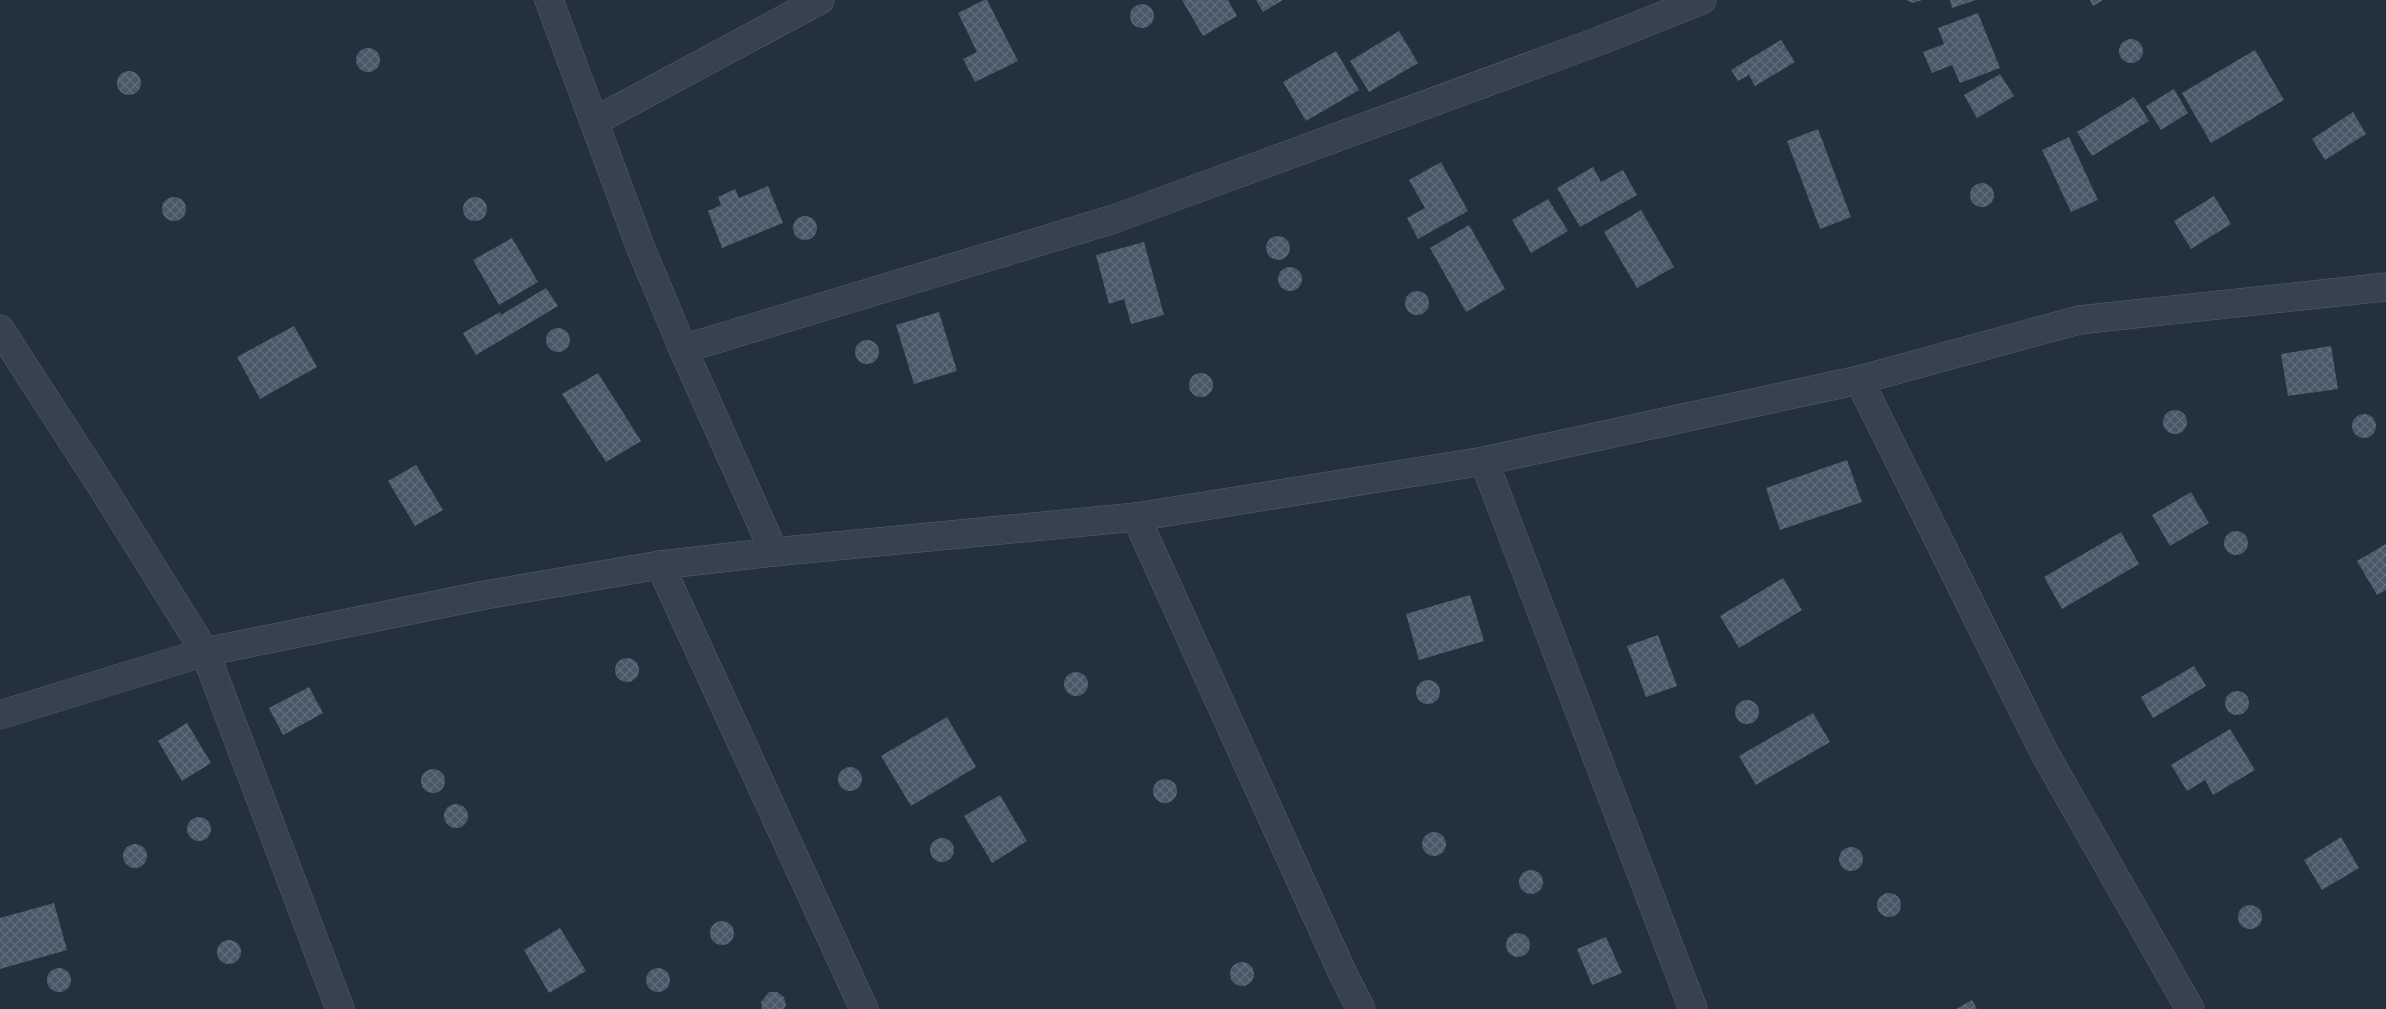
<svg xmlns="http://www.w3.org/2000/svg" width="2386" height="1009" font-family="'IBM Plex Sans',sans-serif">
<style>
.building{fill:url(#building-cross-hatch)}
.lines{fill:none;stroke-linecap:round;stroke-linejoin:round}
.minor-casing{stroke:#55606c;stroke-width:29}
.minor{stroke:#37424e;stroke-width:28}
</style>
<defs>
<pattern id="building-cross-hatch" width="8" height="8" patternUnits="userSpaceOnUse" patternTransform="scale(1.25)"><rect width="8" height="8" fill="#495767"/><path d="M0 0l8 8M0 8l8-8" fill="none" stroke="#616d7b"/></pattern>
</defs>
<rect width="100%" height="100%" fill="#23303e"/>
<g class="building">
<path d="M984 0H987L1018 61 975 82 963 59 977 52 958 13Z"/>
<path d="M1182 0H1228L1237 16 1203 36Z"/>
<path d="M1256 0H1283L1263 12Z"/>
<path d="M1906 0H1922L1913 3Z"/>
<path d="M1950 0H1976L1952 8Z"/>
<path d="M2090 0H2103L2093 6Z"/>
<circle cx="1142" cy="16" r="12"/>
<path d="M1978 13 2000 68 1960 83 1952 65 1932 73 1923 52 1944 44 1938 28Z"/>
<path d="M1399 31 1418 63 1369 92 1350 61Z"/>
<circle cx="2131" cy="51" r="12"/>
<path d="M1781 40 1795 62 1755 86 1749 75 1738 81 1731 70Z"/>
<circle cx="368" cy="60" r="12"/>
<path d="M2255 50 2284 100 2211 143 2182 93Z"/>
<path d="M1336 51 1359 90 1306 121 1283 82Z"/>
<circle cx="129" cy="83" r="12"/>
<path d="M2000 74 2014 96 1977 118 1964 95Z"/>
<path d="M2174 89 2188 113 2161 130 2146 106Z"/>
<path d="M2134 97 2149 121 2092 156 2077 132Z"/>
<path d="M2353 112 2366 134 2325 160 2312 139Z"/>
<path d="M1818 129 1851 217 1820 229 1787 141Z"/>
<path d="M2069 137 2098 200 2071 212 2042 150Z"/>
<path d="M1441 162 1468 211 1418 239 1407 218 1425 208 1409 180Z"/>
<path d="M1593 167 1601 182 1623 170 1637 195 1580 227 1557 188Z"/>
<circle cx="1982" cy="195" r="12"/>
<path d="M768 186 783 223 722 248 708 211 721 205 718 197 735 189 739 198Z"/>
<path d="M2214 196 2231 224 2191 249 2174 221Z"/>
<circle cx="475" cy="209" r="12"/>
<circle cx="174" cy="209" r="12"/>
<path d="M1548 199 1568 231 1531 253 1512 220Z"/>
<path d="M1641 210 1674 267 1637 288 1604 232Z"/>
<circle cx="805" cy="228" r="12"/>
<path d="M1469 225 1505 289 1466 312 1430 248Z"/>
<circle cx="1278" cy="248" r="12"/>
<path d="M512 238 538 282 499 305 473 260Z"/>
<path d="M1144 242 1164 315 1131 324 1124 299 1109 304 1096 255Z"/>
<circle cx="1290" cy="279" r="12"/>
<path d="M546 288 558 306 476 355 463 333 500 312 501 315Z"/>
<circle cx="1417" cy="303" r="12"/>
<path d="M939 312 957 371 914 384 896 325Z"/>
<path d="M294 326 317 367 260 399 237 357Z"/>
<circle cx="558" cy="340" r="12"/>
<circle cx="867" cy="352" r="12"/>
<path d="M2331 346 2338 389 2288 396 2281 354Z"/>
<circle cx="1201" cy="385" r="12"/>
<path d="M598 373 641 441 606 462 562 394Z"/>
<circle cx="2175" cy="422" r="12"/>
<circle cx="2364" cy="426" r="12"/>
<path d="M1847 460 1862 502 1780 530 1766 488Z"/>
<path d="M416 465 443 510 415 526 388 481Z"/>
<path d="M2191 492 2209 523 2170 546 2152 515Z"/>
<circle cx="2236" cy="543" r="12"/>
<path d="M2121 532 2139 564 2062 609 2044 577Z"/>
<path d="M2386 544V590L2377 595 2357 561Z"/>
<path d="M1783 578 1802 610 1739 648 1720 616Z"/>
<path d="M1470 595 1484 641 1419 660 1406 614Z"/>
<path d="M1658 635 1677 686 1646 697 1627 646Z"/>
<circle cx="627" cy="670" r="12"/>
<path d="M2194 666 2206 686 2153 718 2141 697Z"/>
<circle cx="1076" cy="684" r="12"/>
<circle cx="1428" cy="692" r="12"/>
<path d="M309 687 323 713 283 735 269 708Z"/>
<circle cx="2237" cy="703" r="12"/>
<circle cx="1747" cy="712" r="12"/>
<path d="M1813 713 1830 742 1756 785 1739 756Z"/>
<path d="M947 717 976 767 911 806 881 756Z"/>
<path d="M187 723 211 763 182 781 158 741Z"/>
<path d="M2230 729 2255 770 2213 795 2205 780 2187 791 2171 765Z"/>
<circle cx="850" cy="779" r="12"/>
<circle cx="433" cy="781" r="12"/>
<circle cx="1165" cy="791" r="12"/>
<path d="M1000 795 1027 841 992 863 964 816Z"/>
<circle cx="456" cy="816" r="12"/>
<circle cx="199" cy="829" r="12"/>
<circle cx="1434" cy="844" r="12"/>
<path d="M2341 837 2359 868 2322 890 2304 860Z"/>
<circle cx="942" cy="850" r="12"/>
<circle cx="135" cy="856" r="12"/>
<circle cx="1851" cy="859" r="12"/>
<circle cx="1531" cy="882" r="12"/>
<circle cx="1889" cy="905" r="12"/>
<path d="M54 903 67 950 0 969V918Z"/>
<circle cx="2250" cy="917" r="12"/>
<circle cx="722" cy="933" r="12"/>
<path d="M560 928 586 971 549 993 524 950Z"/>
<circle cx="1518" cy="945" r="12"/>
<path d="M1606 937 1622 973 1592 985 1577 949Z"/>
<circle cx="229" cy="952" r="12"/>
<circle cx="1242" cy="974" r="12"/>
<circle cx="59" cy="980" r="12"/>
<circle cx="658" cy="980" r="12"/>
<path d="M769 992H777L784 997 786 1005 784 1009H762L761 1002Z"/>
<path d="M1972 1000 1977 1009H1956Z"/>
</g>
<g class="lines">
<defs>
<g id="minor">
<path d="M549 0 640 246 683 349 774 552"/>
<path d="M595 121 820 0"/>
<path d="M0 329 104 490 205 652 340 1009"/>
<path d="M683 349 1114 219 1599 41 1702 0"/>
<path d="M1859 380 2045 754 2190 1009"/>
<path d="M1484 461 1693 1009"/>
<path d="M1136 517 1343 974 1361 1009"/>
<path d="M660 565 864 1009"/>
<path d="M0 715 205 652 485 595 660 565 774 552 1136 517 1484 461 1859 380 2079 320 2386 287"/>
</g>
</defs>
<use href="#minor" class="minor-casing"/>
<use href="#minor" class="minor"/>
</g>
</svg>
